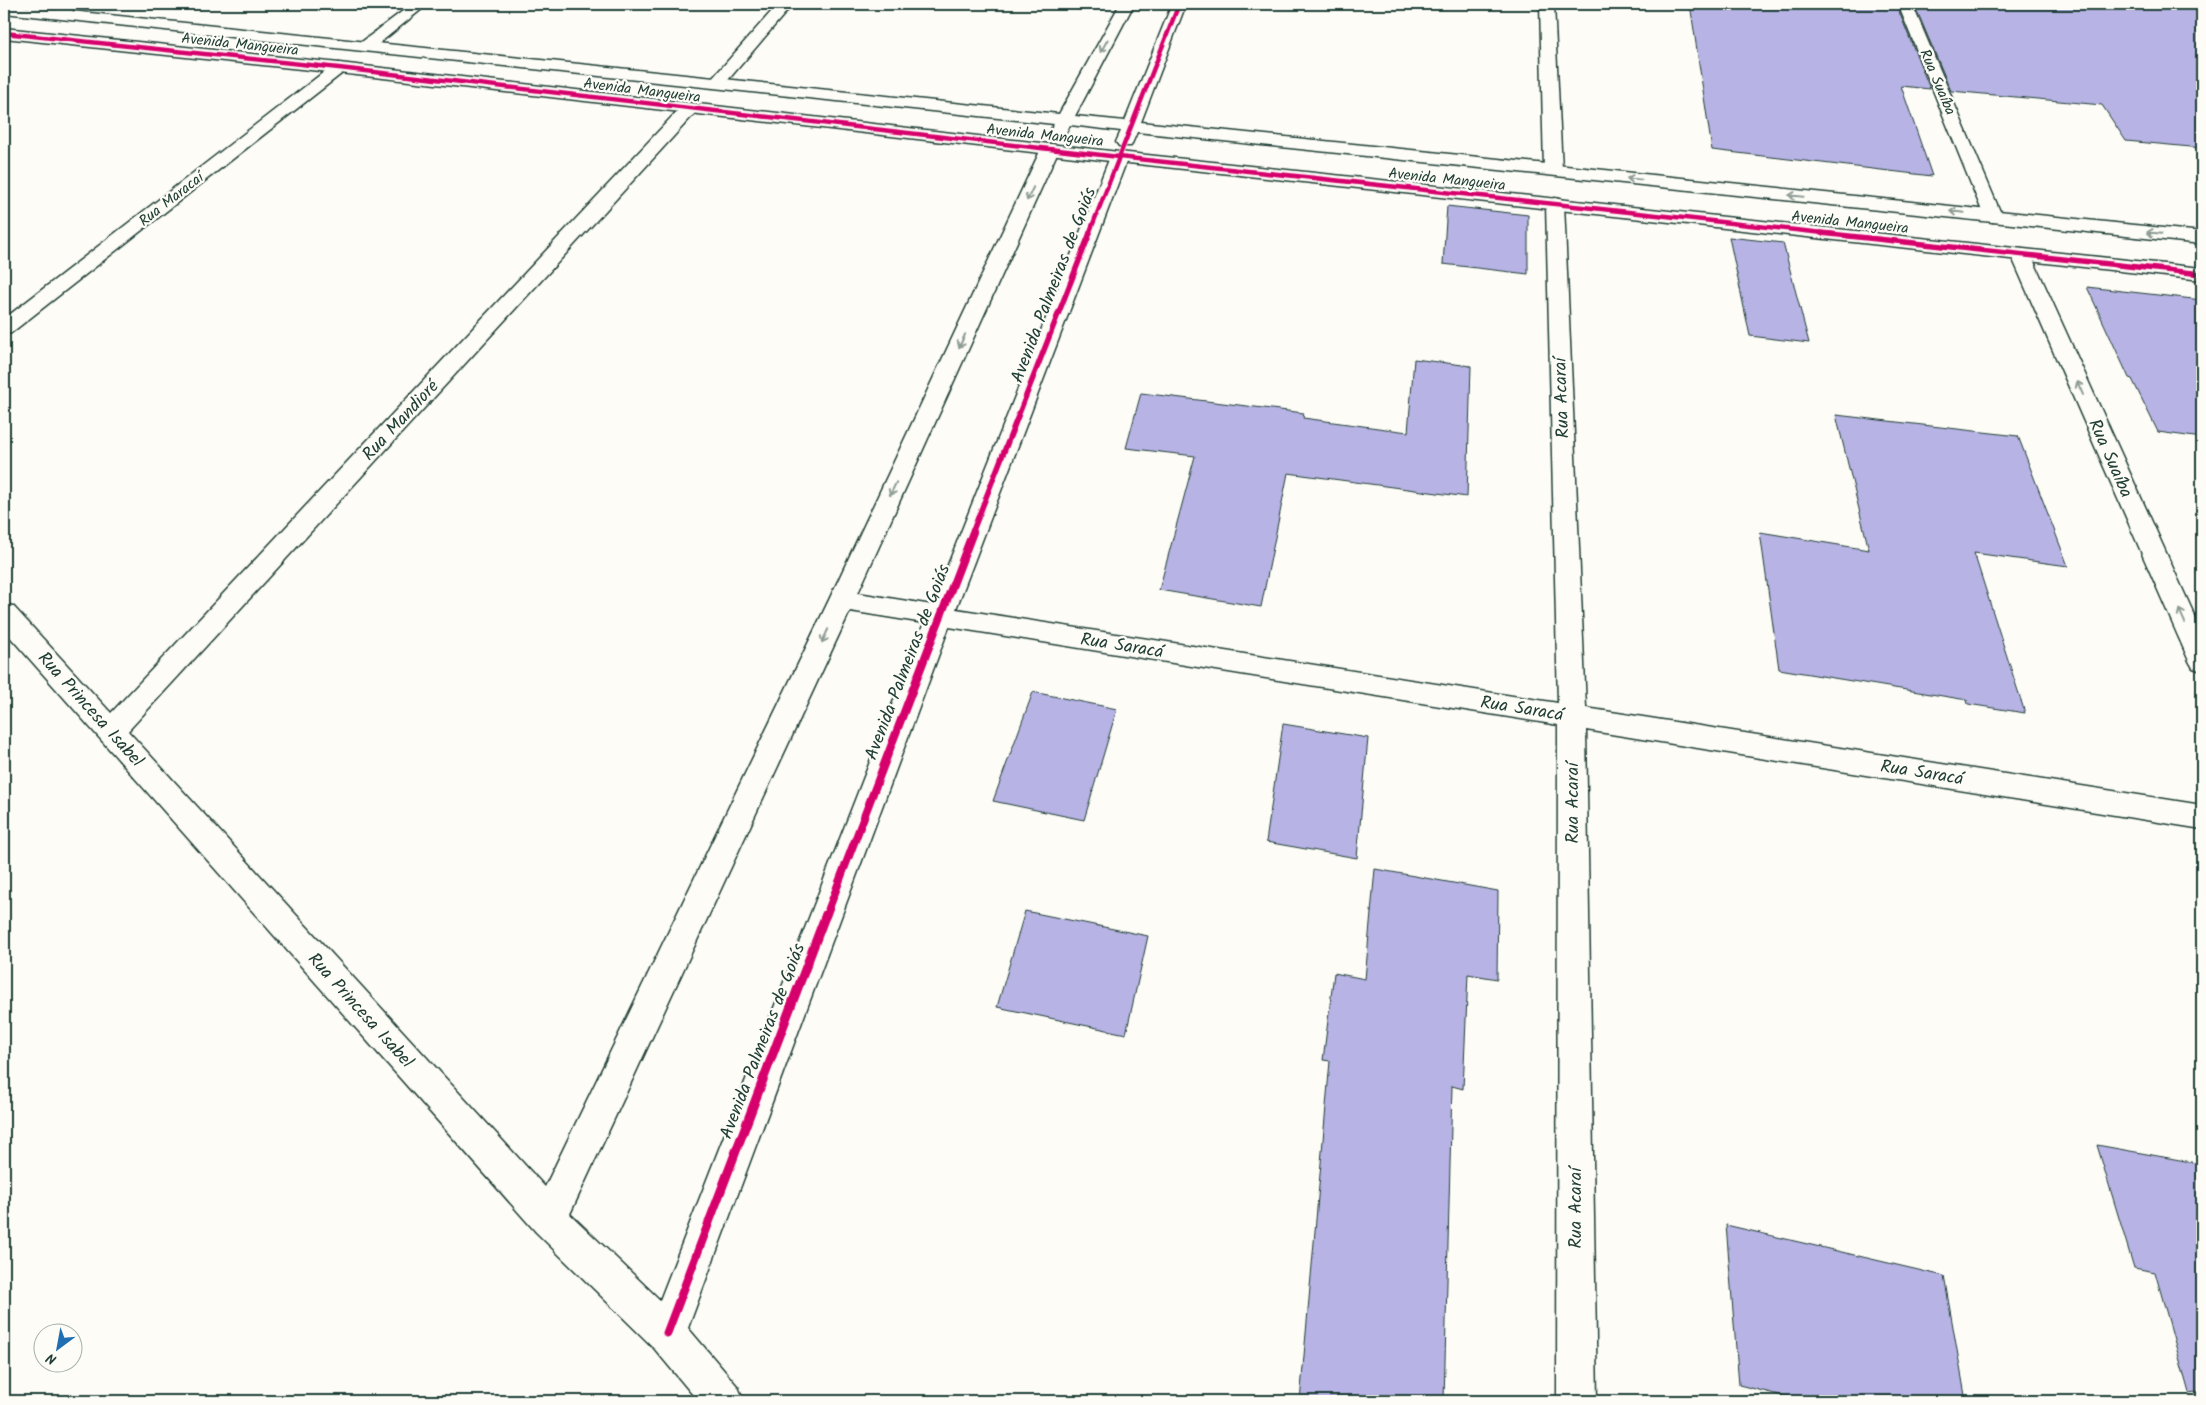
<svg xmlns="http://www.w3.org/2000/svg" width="2206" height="1405" font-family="Kalam,sans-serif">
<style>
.building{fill:#b7b3e4;stroke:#1f3d34}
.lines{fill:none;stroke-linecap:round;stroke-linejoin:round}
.street-casing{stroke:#1f3d34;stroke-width:3}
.secondary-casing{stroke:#1f3d34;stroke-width:3}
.street{fill:#fdfcf7;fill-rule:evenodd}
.secondary{fill:#fdfcf7;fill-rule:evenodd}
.cycleway-far3-casing{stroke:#fdfcf7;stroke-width:6}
.cycleway-far2-casing{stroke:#fdfcf7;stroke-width:8}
.cycleway-far1-casing{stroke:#fdfcf7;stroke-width:11}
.cycleway-casing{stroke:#fdfcf7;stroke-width:12}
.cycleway-far3{stroke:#d6006c;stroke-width:4.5}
.cycleway-far2{stroke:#d6006c;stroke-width:5.5}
.cycleway-far1{stroke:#d6006c;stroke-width:8}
.cycleway{stroke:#d6006c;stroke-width:9}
.oneway{stroke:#8e9c96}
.labels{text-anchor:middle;stroke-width:4.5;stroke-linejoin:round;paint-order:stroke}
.far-street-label{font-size:15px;fill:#1f3d34;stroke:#fdfcf7}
.street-label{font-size:18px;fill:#1f3d34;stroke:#fdfcf7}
</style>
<rect width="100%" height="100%" fill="#fdfcf7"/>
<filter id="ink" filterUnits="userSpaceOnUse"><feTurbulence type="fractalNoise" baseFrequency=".02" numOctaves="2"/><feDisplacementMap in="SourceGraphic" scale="10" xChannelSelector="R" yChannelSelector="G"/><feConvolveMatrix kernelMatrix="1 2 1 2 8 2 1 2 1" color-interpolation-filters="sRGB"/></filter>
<g filter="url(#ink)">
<g class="building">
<path d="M1690 4H1896L1930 89 1901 86 1932 176 1712 150Z"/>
<path d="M1914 4H2202V148L2126 141 2102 105 1951 91Z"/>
<path d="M1447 206 1528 215V274L1443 264Z"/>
<path d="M1729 237 1783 243 1809 343 1750 336Z"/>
<path d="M2087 287 2202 300V438L2158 432 2132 379 2129 378Z"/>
<path d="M1414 359 1471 366 1467 497 1288 473 1261 607 1159 590 1195 456 1126 448 1141 393 1304 413 1303 418 1408 432Z"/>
<path d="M1836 415 2018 436 2068 566 1974 553 2025 713 1968 704 1967 700 1779 669 1760 532 1869 550Z"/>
<path d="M1033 692 1117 709 1084 820 993 801Z"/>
<path d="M1283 724 1368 738 1357 858 1266 842Z"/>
<path d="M1375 869 1498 891 1497 979 1468 974 1463 1089 1452 1086 1444 1401H1300L1330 1061 1323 1060 1334 973 1365 979Z"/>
<path d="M1025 911 1148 936 1126 1034 997 1007Z"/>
<path d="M2097 1145 2202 1164V1391L2189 1393 2155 1272 2134 1268Z"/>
<path d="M1726 1225 1944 1276 1966 1401H1803L1739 1385Z"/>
</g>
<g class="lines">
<defs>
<g id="street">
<path d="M65 4H83L63 17H53L50 14Z"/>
<path d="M412 4H428L371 50H359L357 47 359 44Z"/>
<path d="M778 4H793L722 87H710L708 84 710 81Z"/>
<path d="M1540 4H1554L1562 170 1559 174 1553 175 1547 174 1544 170Z"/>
<path d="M1898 4H1912L2002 216 2000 220 1993 222 1986 220 1984 216Z"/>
<path d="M339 63 345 65 347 68 345 71 11 333 4 335V319L333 65Z"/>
<path d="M689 104 695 105 697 109 695 113 128 731 545 1187 829 600 1041 149 1044 145 1050 144 1056 145 1059 149 858 593 932 605 1110 157 1113 153 1119 152 1125 153 1128 157 956 609 1558 703 1546 204 1548 200 1555 198 1562 200 1564 204 1586 708 2202 805V829L1586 730 1597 1401H1557L1558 725 949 627 688 1328 738 1387 744 1401H698L653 1347 536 1232 4 630V604L13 606 111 713 683 105ZM850 611 924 623 660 1300 570 1214Z"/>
<path d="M2021 249 2028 251 2031 255 2202 632V671L2193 668 2189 661 2011 255 2014 251Z"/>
</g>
<g id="secondary">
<path d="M1120 4H1134L1075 116 1125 121 1172 4H1186L1141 122 2202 232V244L1137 132 1131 146H1119L1116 142 1121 131 1070 125 1063 138H1051L1048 134 1054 124 4 13V4L1059 114Z"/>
<path d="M4 28 339 63 1119 152 2202 268V280L1119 162 339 73 4 38Z"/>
</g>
</defs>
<use href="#street" class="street-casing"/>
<use href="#secondary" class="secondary-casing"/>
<use href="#street" class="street"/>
<use href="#secondary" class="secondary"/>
<defs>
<g id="cycleway-far3">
<path d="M4 33 339 68 1119 157 1833 234"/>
<path d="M1089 234 1179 4"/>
</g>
<g id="cycleway-far2">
<path d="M1821 233 2202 274"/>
<path d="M972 533 1090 233"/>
</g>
<path id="cycleway-far1" d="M826 916 973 532"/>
<path id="cycleway" d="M667 1333 826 914"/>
</defs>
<use href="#cycleway-far3" class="cycleway-far3-casing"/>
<use href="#cycleway-far2" class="cycleway-far2-casing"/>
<use href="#cycleway-far1" class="cycleway-far1-casing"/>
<use href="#cycleway" class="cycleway-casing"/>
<use href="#cycleway-far3" class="cycleway-far3"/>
<use href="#cycleway-far2" class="cycleway-far2"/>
<use href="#cycleway-far1" class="cycleway-far1"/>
<use href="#cycleway" class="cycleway"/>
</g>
<defs><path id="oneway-shaft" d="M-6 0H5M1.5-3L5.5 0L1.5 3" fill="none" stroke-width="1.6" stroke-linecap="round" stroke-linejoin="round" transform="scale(1.25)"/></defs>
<g class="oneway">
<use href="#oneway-shaft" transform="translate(1104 46) rotate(119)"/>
<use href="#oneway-shaft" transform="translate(1634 179) rotate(-174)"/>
<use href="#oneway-shaft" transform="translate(1030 194) rotate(115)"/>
<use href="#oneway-shaft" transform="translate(1796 196) rotate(-174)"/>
<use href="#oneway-shaft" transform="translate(1957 212) rotate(-174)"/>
<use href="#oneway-shaft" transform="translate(2154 233) rotate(-174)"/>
<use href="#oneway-shaft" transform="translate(962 341) rotate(115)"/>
<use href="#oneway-shaft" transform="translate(2080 388) rotate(-114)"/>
<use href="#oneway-shaft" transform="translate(893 489) rotate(115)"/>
<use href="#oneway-shaft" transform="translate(2182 616) rotate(-114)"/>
<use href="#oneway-shaft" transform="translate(825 636) rotate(115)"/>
</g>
</g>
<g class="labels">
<g class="far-street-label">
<text transform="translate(240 44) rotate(6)" y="5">Avenida Mangueira</text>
<text transform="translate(1938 82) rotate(67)" y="5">Rua Suaíba</text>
<text transform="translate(642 90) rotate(7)" y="5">Avenida Mangueira</text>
<text transform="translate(1045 135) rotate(6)" y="5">Avenida Mangueira</text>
<text transform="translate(1447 179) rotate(6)" y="5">Avenida Mangueira</text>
<text transform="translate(171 199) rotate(-38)" y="5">Rua Maracaí</text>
<text transform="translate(1850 222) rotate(6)" y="5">Avenida Mangueira</text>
</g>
<g class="street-label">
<text transform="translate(1053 285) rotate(-69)" y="6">Avenida Palmeiras de Goiás</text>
<text transform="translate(1561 398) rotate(-92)" y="6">Rua Acaraí</text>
<text transform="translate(400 420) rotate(-47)" y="6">Rua Mandioré</text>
<text transform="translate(2111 458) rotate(66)" y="6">Rua Suaíba</text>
<text transform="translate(1122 645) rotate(9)" y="6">Rua Saracá</text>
<text transform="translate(907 662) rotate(-69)" y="6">Avenida Palmeiras de Goiás</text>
<text transform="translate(1522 708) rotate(9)" y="6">Rua Saracá</text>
<text transform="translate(91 709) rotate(48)" y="6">Rua Princesa Isabel</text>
<text transform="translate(1922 772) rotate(9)" y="6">Rua Saracá</text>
<text transform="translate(1572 803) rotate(-90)" y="6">Rua Acaraí</text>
<text transform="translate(361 1010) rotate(48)" y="6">Rua Princesa Isabel</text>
<text transform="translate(762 1041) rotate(-69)" y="6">Avenida Palmeiras de Goiás</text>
<text transform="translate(1575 1208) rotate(-90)" y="6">Rua Acaraí</text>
</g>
</g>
<rect width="2206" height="1405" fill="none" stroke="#fdfcf7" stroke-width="20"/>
<rect x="10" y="10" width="2186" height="1385" fill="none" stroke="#1f3d34" stroke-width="2" filter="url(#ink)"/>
<g transform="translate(58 1348) rotate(212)"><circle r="24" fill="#fdfcf7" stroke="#a4b0a9"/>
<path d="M0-4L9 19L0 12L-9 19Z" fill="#1f6fb2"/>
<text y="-8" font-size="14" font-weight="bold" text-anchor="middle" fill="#1f3d34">N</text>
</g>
</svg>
